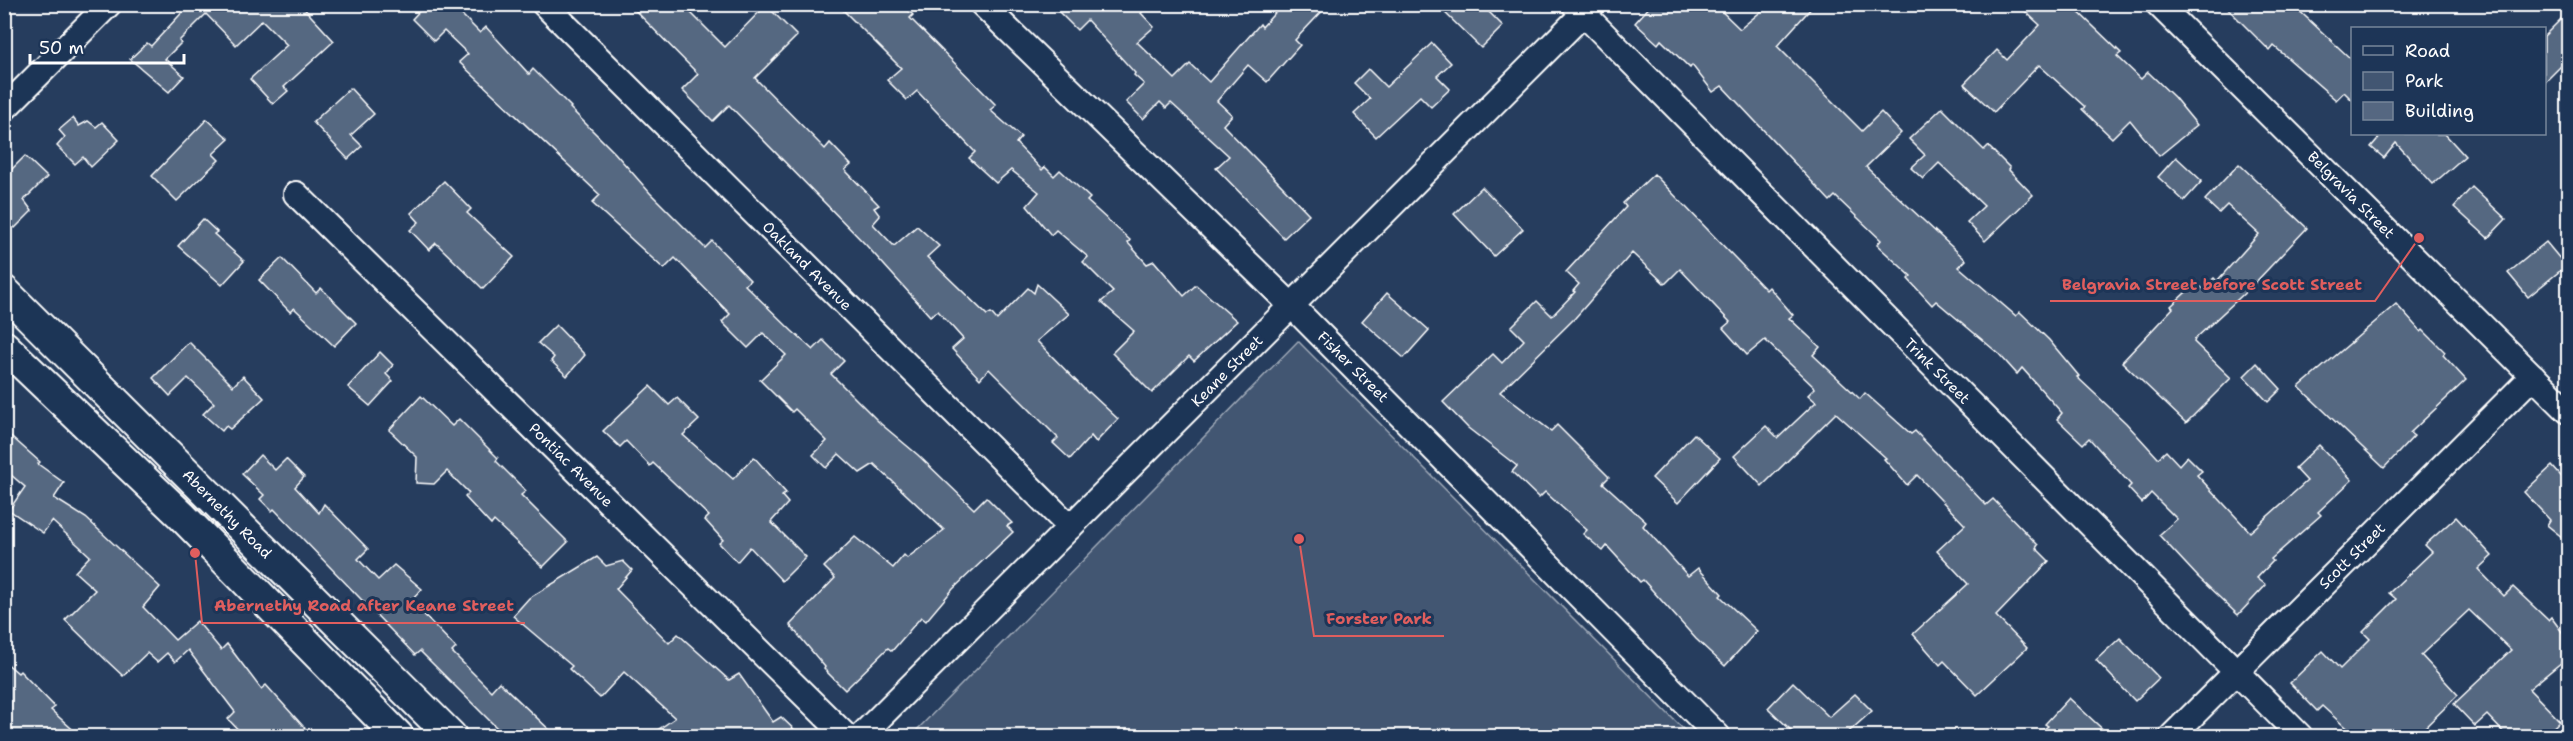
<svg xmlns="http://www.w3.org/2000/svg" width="2573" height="741" font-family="'Shantell Sans',sans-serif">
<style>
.green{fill:#425672;stroke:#a0aab8;stroke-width:1.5}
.building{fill:#556781;stroke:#fff;stroke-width:1.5}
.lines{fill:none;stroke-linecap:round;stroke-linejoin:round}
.minor-casing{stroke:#fff;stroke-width:28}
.major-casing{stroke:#fff;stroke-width:34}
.minor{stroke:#1d3557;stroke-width:24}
.major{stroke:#1d3557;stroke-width:30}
.labels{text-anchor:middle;stroke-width:6;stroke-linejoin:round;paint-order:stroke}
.street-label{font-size:15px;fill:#fff;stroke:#1d3557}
.leader{fill:none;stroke:#e05e5e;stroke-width:2}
.callout-dot{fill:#e05e5e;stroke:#1d3557;stroke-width:2}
.callout-label{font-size:16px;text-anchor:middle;font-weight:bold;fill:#e05e5e;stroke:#1d3557;stroke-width:6;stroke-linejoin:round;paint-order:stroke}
</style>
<rect width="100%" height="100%" fill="#263d5e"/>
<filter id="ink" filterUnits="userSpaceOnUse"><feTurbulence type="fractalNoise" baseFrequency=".0167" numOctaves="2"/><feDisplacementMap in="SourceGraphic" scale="12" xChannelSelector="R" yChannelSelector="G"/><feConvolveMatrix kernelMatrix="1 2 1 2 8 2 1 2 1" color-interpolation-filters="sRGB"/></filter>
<g filter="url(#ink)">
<path class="green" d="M1298 341 1690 736H911Z"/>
<g class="building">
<path d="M190 4H300L334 41 284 87 288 91 273 104 250 79 287 45 262 20 236 45 206 14 179 41 181 43 165 59 184 76 169 92 130 59 147 43 151 46Z"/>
<path d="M426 4H451L480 33 486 27 529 74 533 69 571 107 570 108 615 153 650 193 705 248 712 241 750 280 745 285 792 331 813 350 823 340 844 361 831 374 881 424 918 455 974 509 986 497 1012 523 1007 526 1013 532 953 589 926 621 921 617 892 651 888 648 845 690 824 669 825 667 790 625 835 578 824 567 855 537 893 568 904 555 907 558 944 530 874 464 860 473 839 454 826 468 813 455 827 441 795 409 792 412 760 380 786 355 763 333 748 348 722 322 730 314 675 258 664 269 592 203 600 195 459 62 468 54 444 31 434 41 412 19Z"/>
<path d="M629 4H682L725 47 766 5 797 36 755 78 825 149 830 143 851 165 845 170 879 205 874 208 880 216 873 224 894 246 917 226 939 246 927 257 987 315 991 313 997 320 1028 288 1034 293 1037 284 1069 314 1037 341 1088 393 1089 392 1118 419 1096 442 1091 436 1070 459 1053 443 1058 438 989 369 980 379 952 349 963 339 938 311 930 316 866 245 729 105 713 121 682 90 698 74Z"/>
<path d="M837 4H902L913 15 910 18 996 105 990 110 1021 137 1016 143 1042 170 1045 167 1054 176 1060 170 1090 198 1087 201 1130 240 1128 243 1147 264 1154 261 1184 296 1196 285 1237 321 1194 361 1189 356 1152 393 1112 353 1134 331 1101 302 1113 292 1083 262 1088 257 1056 230 1051 235 1027 206 1039 192 1011 170 996 183 969 158 975 152 917 91 907 100 887 80 901 68Z"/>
<path d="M1051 4H1150L1141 13 1154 27 1137 42 1175 79 1190 64 1209 82 1260 24 1262 27 1283 4H1329L1295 40 1300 45 1267 82 1248 65 1217 101 1232 115 1223 125 1309 214 1284 238 1216 168 1229 156 1171 103 1166 108 1160 102 1143 119 1126 102 1144 84 1134 75 1135 73 1087 20 1077 30Z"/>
<path d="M1436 4H1481L1503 26 1481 48Z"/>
<path d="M1652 4H1714L1740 29 1770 4H1815L1777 46 1862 131 1881 112 1901 133 1866 167 1966 260 1959 267 2016 316 2020 312 2049 340 2079 376 2077 377 2126 423 2158 458 2166 451 2179 465 2187 456 2202 471 2197 475 2250 532 2307 481 2295 468 2319 445 2352 480 2318 512 2321 515 2271 559 2273 561 2257 578 2266 585 2238 615 2198 577 2159 535 2177 519 2151 493 2142 503 2128 488 2131 485 2089 438 2083 444 2057 419 2062 413 2022 368 2017 374 1999 354 1936 301 1932 305 1908 279 1911 276 1877 245 1881 240 1835 196 1830 201 1722 86 1713 92 1692 65 1690 68 1661 40 1658 44 1635 23Z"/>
<path d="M2017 4H2070L2121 53 2117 56 2141 79 2148 72 2174 97 2197 125 2159 156 2130 120 2112 138 2082 109 2085 107 2039 65 1994 112 1964 84 1997 50 2007 60 2040 25Z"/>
<path d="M2223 4H2292L2352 60V100L2344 92 2336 100 2274 46 2270 51Z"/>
<path d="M2568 12V59L2544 83V36Z"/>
<path d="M1432 43 1451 63 1437 76 1450 89 1431 107 1420 96 1376 137 1354 114 1370 99 1354 83 1368 69 1386 87Z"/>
<path d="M350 88 374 114 351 135 362 146 348 159 313 122Z"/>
<path d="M1942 108 1984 150 1988 146 2010 168 2009 170 2033 195 1985 241 1967 222 1984 206 1939 163 1923 179 1911 168 1925 155 1909 139Z"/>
<path d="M73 118 79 126 88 121 96 127 102 122 119 140 91 167 83 157 75 164 57 146 65 137 59 130Z"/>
<path d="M207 119 229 139 213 154 219 160 177 201 152 176Z"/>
<path d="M2382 134H2445L2465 156 2433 184 2396 143 2384 158 2371 147Z"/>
<path d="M25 156 47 177 24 200 32 211 15 228 4 219V177Z"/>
<path d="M2176 157 2202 181 2184 201 2158 177Z"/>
<path d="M2239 164 2307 228 2251 287 2195 339 2194 342 2231 378 2186 423 2122 362 2173 308 2171 306 2197 282 2202 289 2214 278 2217 281 2259 234 2227 205 2219 213 2205 200Z"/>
<path d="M1654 174 1766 290 1769 287 1793 315 1789 318 1820 347 1813 355 1860 399 1865 393 1911 434 1915 431 1986 505 1993 499 2038 545 2036 548 2049 561 1996 616 2027 648 1977 695 1944 661 1940 665 1913 634 1968 584 1937 551 1965 525 1917 475 1907 485 1884 459 1886 458 1836 413 1762 486 1734 456 1766 426 1778 438 1816 402 1808 395 1815 388 1765 340 1747 355 1723 328 1730 322 1680 269 1665 284 1632 253 1575 318 1500 392 1551 431 1557 425 1609 477 1603 483 1646 522 1643 526 1688 576 1698 568 1722 594 1720 596 1757 631 1725 666 1696 639 1643 580 1640 582 1607 546 1603 551 1583 534 1587 530 1545 492 1539 498 1512 472 1517 466 1468 428 1443 402 1493 354 1502 363 1524 340 1511 327 1537 301 1552 316 1575 292 1573 291 1579 284 1566 272 1626 207 1623 203Z"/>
<path d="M444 181 471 209 467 213 514 257 483 289 436 243 429 250 410 230 419 222 411 213Z"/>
<path d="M1482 187 1523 229 1494 256 1454 214Z"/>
<path d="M2472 187 2506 219 2488 238 2454 207Z"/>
<path d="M203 219 217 232 214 234 244 261 222 285 178 246Z"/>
<path d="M2546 242 2566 266 2528 297 2508 273Z"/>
<path d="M282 258 316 293 321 288 356 323 334 346 294 308 290 312 259 280Z"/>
<path d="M1387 293 1429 330 1404 358 1362 321Z"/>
<path d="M2396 304 2421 332 2423 330 2445 352 2443 355 2466 380 2410 433 2414 436 2384 468 2299 387Z"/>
<path d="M556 325 585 355 567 376 551 361 554 357 538 343Z"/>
<path d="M189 342 233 386 243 376 264 398 230 429 226 426 222 431 203 414 214 403 188 378 170 396 153 378Z"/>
<path d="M380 352 393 365 386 374 393 381 370 406 348 387Z"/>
<path d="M2257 363 2281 389 2268 402 2244 376Z"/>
<path d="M650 386 669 405 677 398 699 420 683 435 733 479 754 457 786 493 782 496 788 503 771 522 806 557 782 581 750 547 737 562 719 543 723 540 705 520 709 516 653 463 650 466 626 441 620 447 603 431Z"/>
<path d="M421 396 452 426 459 419 498 458 496 461 526 491 521 495 568 542 543 567 494 521 491 525 465 497 469 493 447 471 434 484 416 483 417 457 389 430Z"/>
<path d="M4 430 40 462 38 464 64 483 54 498 86 518 160 587 143 607 175 640 197 621 221 650 227 644 261 689 266 685 312 736H244L228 719 235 712 188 650 175 662 167 653 157 662 147 653 123 676 107 661 65 620 95 590 75 572 90 556 52 521 43 533 9 510 25 487 4 469Z"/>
<path d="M1694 434 1720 458 1678 503 1652 478Z"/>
<path d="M260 455 275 470 286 459 304 477 295 487 319 513 324 504 368 549 358 559 378 580 394 565 422 589 411 601 456 648 452 652 491 691 499 682 556 736H505L420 651 415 655 274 509 272 511 260 499 264 495 242 474Z"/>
<path d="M2552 466 2568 484V542L2547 525 2550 520 2524 492Z"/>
<path d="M2456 517 2492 556 2478 569 2504 596 2513 587 2548 620 2551 617 2568 640V657L2529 689 2560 721 2544 736H2507L2487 715 2475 726 2454 704 2511 650 2469 610 2421 655 2458 695 2416 736H2355L2322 706 2317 711 2290 683 2323 651 2340 669 2370 639 2363 632 2396 599 2389 593 2432 552 2425 545Z"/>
<path d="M597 557 606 566 623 561 632 570 616 589 669 643 678 634 729 680 739 674 773 722 781 717 801 736H649L675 718 624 672 600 698 569 669 572 666 513 616 529 598Z"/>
<path d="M2120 638 2159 678 2135 701 2096 660Z"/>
<path d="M4 661 18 673 20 671 55 707 51 710 80 736H16L4 724Z"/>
<path d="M1793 682 1829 717 1855 694 1872 711 1844 736H1797L1768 708Z"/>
<path d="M2069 698 2110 736H2035L2048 726 2045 724Z"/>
</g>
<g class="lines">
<defs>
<g id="minor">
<path d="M544 4 1070 527"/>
<path d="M982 4 1292 306 1718 736"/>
<path d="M1574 4 2300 736"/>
<path d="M2158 4 2568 411"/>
<path d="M4 109 109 4"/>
<path d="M296 194 846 736"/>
<path d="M861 736 1593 4"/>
<path d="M2172 736 2533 376"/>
</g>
<g id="major">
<path d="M4 291 451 736"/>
<path d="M4 346 181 515 398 736"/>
</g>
</defs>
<use href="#minor" class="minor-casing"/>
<use href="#major" class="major-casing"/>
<use href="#minor" class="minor"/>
<use href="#major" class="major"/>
</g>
</g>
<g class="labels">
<g class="street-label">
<text transform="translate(2351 195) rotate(45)" y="5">Belgravia Street</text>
<text transform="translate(807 266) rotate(45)" y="5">Oakland Avenue</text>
<text transform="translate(1353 367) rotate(45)" y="5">Fisher Street</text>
<text transform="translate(1227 371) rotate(-45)" y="5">Keane Street</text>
<text transform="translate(1937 371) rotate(45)" y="5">Trink Street</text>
<text transform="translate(571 465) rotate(45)" y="5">Pontiac Avenue</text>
<text transform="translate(227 514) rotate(45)" y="5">Abernethy Road</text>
<text transform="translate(2352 556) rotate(-45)" y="5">Scott Street</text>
</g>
</g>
<path class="leader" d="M2419 238L2375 301H2050M195 553L202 623H525M1299 539L1314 636H1444"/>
<g class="callout-dot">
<circle cx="2419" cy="238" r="6"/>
<circle cx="195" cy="553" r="6"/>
<circle cx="1299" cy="539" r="6"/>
</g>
<g class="callout-label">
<text x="2212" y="290">Belgravia Street before Scott Street</text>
<text x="364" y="611">Abernethy Road after Keane Street</text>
<text x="1379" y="624">Forster Park</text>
</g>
<rect width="2573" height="741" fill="none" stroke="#1d3557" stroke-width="24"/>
<rect x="12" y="12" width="2549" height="717" fill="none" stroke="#fff" stroke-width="2" filter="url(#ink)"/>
<rect x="2351" y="27" width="195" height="108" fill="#1d3557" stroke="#77869a" stroke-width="1.5"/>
<rect x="2363" y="46" width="30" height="9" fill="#1d3557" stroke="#77869a" stroke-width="1.5"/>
<text x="2405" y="57" font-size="18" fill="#ffffff">Road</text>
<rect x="2363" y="72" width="30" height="18" fill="#425672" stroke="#77869a" stroke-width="1.5"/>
<text x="2405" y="87" font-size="18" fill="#ffffff">Park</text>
<rect x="2363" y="102" width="30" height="18" fill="#556781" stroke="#77869a" stroke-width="1.5"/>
<text x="2405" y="117" font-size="18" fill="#ffffff">Building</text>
<path d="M30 54v9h154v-9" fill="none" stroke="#ffffff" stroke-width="3"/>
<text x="39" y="54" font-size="18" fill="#ffffff" stroke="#1d3557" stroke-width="4.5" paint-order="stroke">50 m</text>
</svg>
